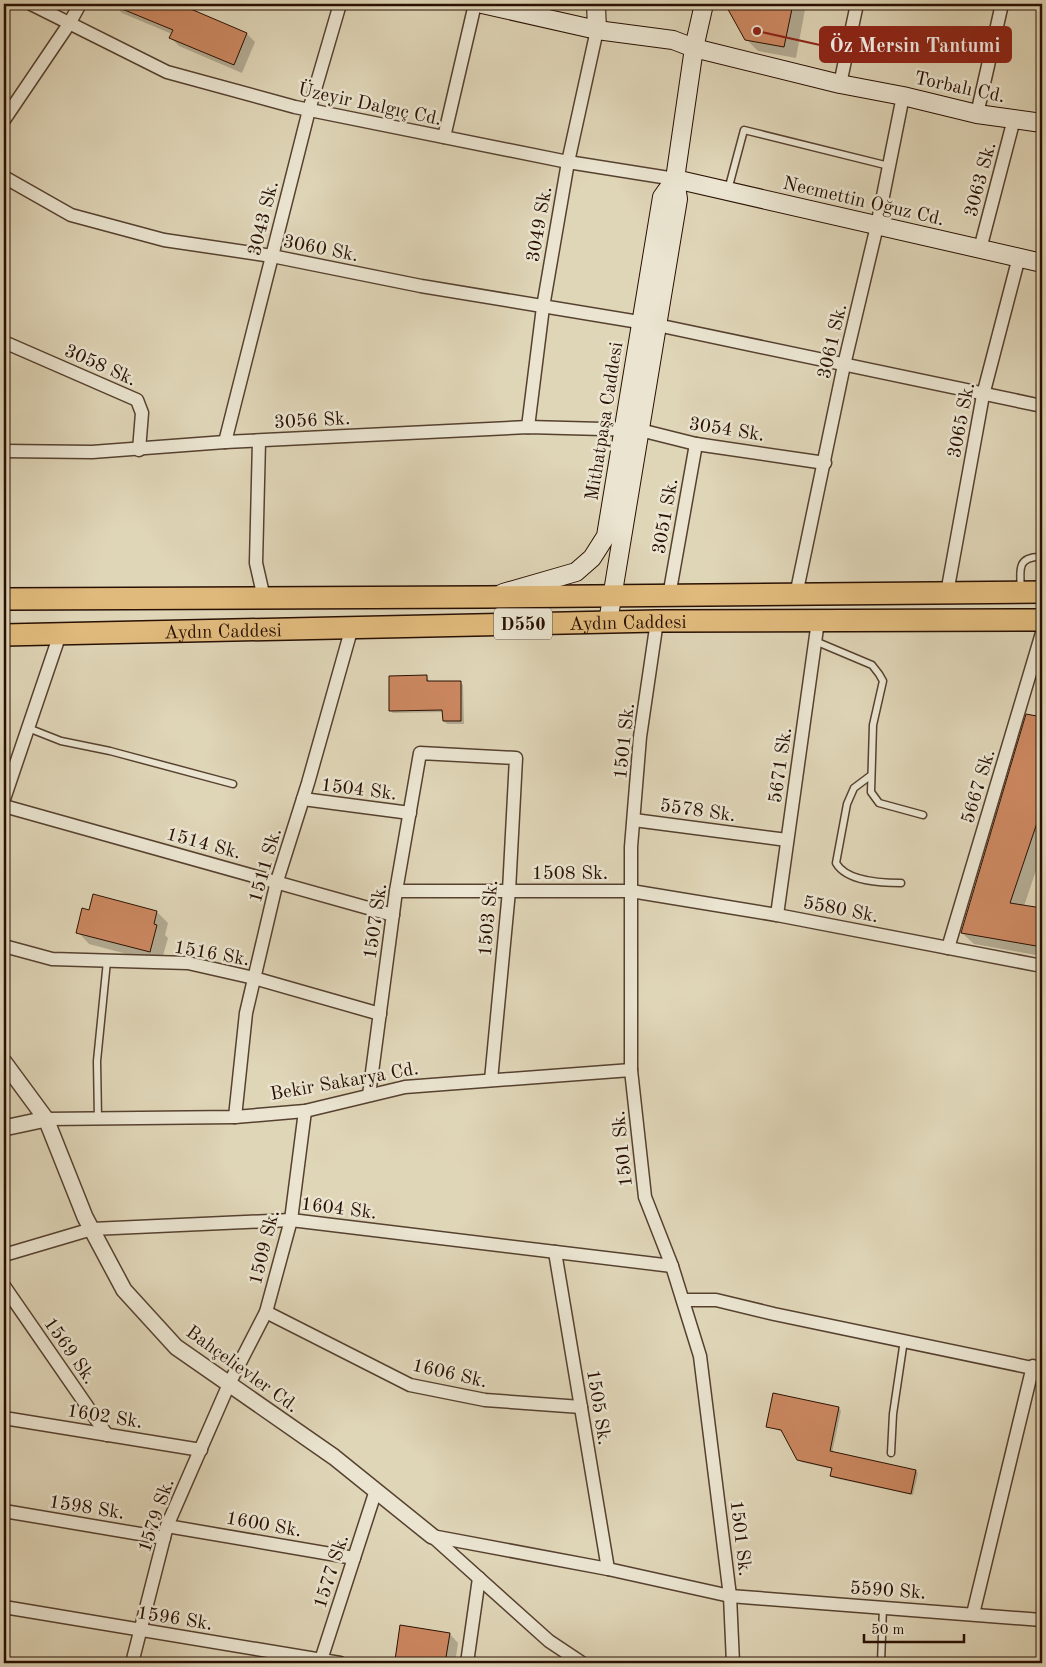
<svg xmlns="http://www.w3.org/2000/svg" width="1046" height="1667" font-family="'Old Standard TT',serif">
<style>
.shadow{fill:#0003}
.building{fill:#cc8861;stroke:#291002}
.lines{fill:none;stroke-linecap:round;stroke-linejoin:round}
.service-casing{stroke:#56412f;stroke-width:9}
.minor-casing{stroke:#56412f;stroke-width:15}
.tertiary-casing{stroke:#56412f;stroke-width:18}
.secondary-casing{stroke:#291002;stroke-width:20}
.trunk-casing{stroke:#291002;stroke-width:24}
.service{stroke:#eae4d0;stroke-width:6}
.minor{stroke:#eae4d0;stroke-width:12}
.tertiary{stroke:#eae4d0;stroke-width:15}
.secondary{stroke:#eae4d0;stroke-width:18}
.trunk{stroke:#e0ba7c;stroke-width:21}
.labels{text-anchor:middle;stroke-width:5;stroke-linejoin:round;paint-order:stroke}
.shield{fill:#eae4d0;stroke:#635040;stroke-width:1}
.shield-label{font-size:18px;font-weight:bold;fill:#291002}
.street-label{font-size:19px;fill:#291002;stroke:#eae4d0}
.leader{fill:none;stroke:#8f2418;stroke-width:2}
.callout-dot{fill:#8f2418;stroke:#eae4d0;stroke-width:2}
.callout{fill:#8f2418;stroke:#8f2418;stroke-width:2}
.callout-label{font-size:20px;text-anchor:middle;font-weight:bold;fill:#fff}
</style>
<rect width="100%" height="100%" fill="#dfd5b7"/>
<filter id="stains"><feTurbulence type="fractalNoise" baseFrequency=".004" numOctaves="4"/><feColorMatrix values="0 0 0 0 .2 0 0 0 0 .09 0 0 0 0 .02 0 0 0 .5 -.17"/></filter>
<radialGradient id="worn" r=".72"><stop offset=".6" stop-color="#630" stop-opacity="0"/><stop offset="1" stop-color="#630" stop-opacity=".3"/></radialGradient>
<g class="shadow">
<path d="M176 4 247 34 255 42 242 73 179 46 171 38 172 34 122 13 114 5Z"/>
<path d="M726 4H806L796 58 758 51 746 39Z"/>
<path d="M427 677 430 683 460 682 463 685 464 724H447L444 721V712L393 713 390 710Z"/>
<path d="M1027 715 1042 718V853L1024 906 1042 909V956L974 944 962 933Z"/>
<path d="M90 912H157L168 923 165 935 168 938 161 963 89 944 78 932Z"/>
<path d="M839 1408 841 1411 832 1453 916 1471 918 1473 913 1495 834 1478 831 1476 833 1469 801 1462 783 1432 767 1426Z"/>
<path d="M450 1634 458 1643 455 1663H400L396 1660Z"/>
</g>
<g class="building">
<path d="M110 4H179L247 33 234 65 169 38 173 30Z"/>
<path d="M725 4H793L784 47 745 40Z"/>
<path d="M427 675V681H461V721H443L442 710 389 711V676Z"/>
<path d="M1026 714 1042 717V808L1010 903 1042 908V947L961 933Z"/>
<path d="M93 894 157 911 154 924 157 925 150 952 76 933 82 908 89 910Z"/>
<path d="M773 1393 839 1407 830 1451 916 1470 911 1494 830 1476 832 1468 797 1460 781 1430 766 1427Z"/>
<path d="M400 1625 450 1633 445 1663H416L395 1660Z"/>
</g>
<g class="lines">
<defs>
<g id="service">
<path d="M728 190 744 130 889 166"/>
<path d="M1021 588C1019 567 1019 556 1042 557"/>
<path d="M815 641 872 665 879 674 883 681 873 725 871 792 879 803 923 815"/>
<path d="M28 728 61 741 110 751 233 784"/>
<path d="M870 776 854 788 847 804 836 863C847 882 882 883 901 883"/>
<path d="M98 1119 97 1061 107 961"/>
<path d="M891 1453 893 1414 904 1340"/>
<path d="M881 1663 883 1607"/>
</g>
<g id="minor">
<path d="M31 4 167 72 295 107 568 162 675 179"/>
<path d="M840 84 857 4"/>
<path d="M977 114 1002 4"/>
<path d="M4 120 69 24 80 4"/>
<path d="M444 137 475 4"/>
<path d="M4 177 71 215 164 240 272 256 421 286 657 325 1042 406"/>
<path d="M980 249 1014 119"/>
<path d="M4 342 137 400 142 413 139 450"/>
<path d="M528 427 543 307 568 162 597 30"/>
<path d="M259 441 256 563 264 598"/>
<path d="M225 442 309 110 340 4"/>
<path d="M4 451 92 452 225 442 528 427 640 430 696 444 825 463"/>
<path d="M947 593 983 395 1019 257"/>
<path d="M796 595 844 365 877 226 903 96"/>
<path d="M669 596 696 444"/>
<path d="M657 621 640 737 631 847V1070L645 1197 672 1266 700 1356 730 1596 733 1663"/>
<path d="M4 799 60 634"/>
<path d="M303 799 410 813"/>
<path d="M4 806 393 915"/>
<path d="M634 820 787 840"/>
<path d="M396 891H631L777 915 1042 966"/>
<path d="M777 915 818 621"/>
<path d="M4 946 52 959 188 963 254 978 380 1014"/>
<path d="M948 948 1042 633"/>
<path d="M369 1095 396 891 420 753 516 758 509 891 491 1080"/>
<path d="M235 1117 246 1013 277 881 308 783 352 627"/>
<path d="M46 1119 235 1117 305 1111 405 1087 631 1070"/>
<path d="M555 1252 608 1569"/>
<path d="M4 1255 92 1229 291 1220 672 1266"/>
<path d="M4 1286 107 1435"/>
<path d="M683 1300H716L774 1314 1042 1370"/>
<path d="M266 1312 410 1385 485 1400 581 1407"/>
<path d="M4 1418 201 1450"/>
<path d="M4 1511 164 1538"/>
<path d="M167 1526 354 1558"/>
<path d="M432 1536 608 1569 730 1596 1042 1620"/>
<path d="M432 1536 549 1641 582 1663"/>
<path d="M4 1607 340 1663"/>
<path d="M973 1614 1033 1366"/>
<path d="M132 1663 167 1526 229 1384 266 1312 291 1220 305 1111"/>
<path d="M320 1663 376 1490"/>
<path d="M467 1663 479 1578"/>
</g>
<g id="tertiary">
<path d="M4 1062 46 1119 85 1217 124 1290 176 1347 334 1457 432 1536"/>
<path d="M4 1128 46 1119"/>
</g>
<g id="secondary">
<path d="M482 4 597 30 673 40 694 48 840 84 903 96 977 114 1042 123"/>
<path d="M596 4 597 30"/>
<path d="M675 179 1042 263"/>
<path d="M503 593 576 572 592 558 606 536 662 197 675 179"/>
<path d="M608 622 678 199 675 179 694 48 704 4"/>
</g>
<g id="trunk">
<path d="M4 599 486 597 1042 592"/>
<path id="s1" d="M4 635 657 621 1042 620"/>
</g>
</defs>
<use href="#service" class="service-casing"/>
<use href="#minor" class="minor-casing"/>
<use href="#tertiary" class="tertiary-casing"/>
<use href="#secondary" class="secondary-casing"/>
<use href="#trunk" class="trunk-casing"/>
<use href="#service" class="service"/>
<use href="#minor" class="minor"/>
<use href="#tertiary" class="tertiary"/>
<use href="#secondary" class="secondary"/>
<use href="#trunk" class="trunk"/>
</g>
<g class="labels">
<rect class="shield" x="494" y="608.5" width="58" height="31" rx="4"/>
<g class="shield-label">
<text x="523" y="630">D550</text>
</g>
<g class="street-label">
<text transform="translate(960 86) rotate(12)" y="7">Torbalı Cd.</text>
<text transform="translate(370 103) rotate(12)" y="7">Üzeyir Dalgıç Cd.</text>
<text transform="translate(979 179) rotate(-75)" y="7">3063 Sk.</text>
<text transform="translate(864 200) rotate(13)" y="7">Necmettin Oğuz Cd.</text>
<text transform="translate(262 218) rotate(-76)" y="7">3043 Sk.</text>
<text transform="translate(538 224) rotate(-80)" y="7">3049 Sk.</text>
<text transform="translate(321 247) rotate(11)" y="7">3060 Sk.</text>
<text transform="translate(831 341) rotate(-77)" y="7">3061 Sk.</text>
<text transform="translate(101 364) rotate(24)" y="7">3058 Sk.</text>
<text transform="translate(312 419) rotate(-3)" y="7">3056 Sk.</text>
<text transform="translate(960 420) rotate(-79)" y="7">3065 Sk.</text>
<text transform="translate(603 421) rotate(-81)" y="7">Mithatpaşa Caddesi</text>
<text transform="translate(727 428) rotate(9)" y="7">3054 Sk.</text>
<text transform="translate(664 516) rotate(-80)" y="7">3051 Sk.</text>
<text dy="7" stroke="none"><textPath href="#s1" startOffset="624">Aydın Caddesi</textPath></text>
<text dy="7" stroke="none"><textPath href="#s1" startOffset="219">Aydın Caddesi</textPath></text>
<text transform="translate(623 741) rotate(-84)" y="7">1501 Sk.</text>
<text transform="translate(779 765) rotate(-82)" y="7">5671 Sk.</text>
<text transform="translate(977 786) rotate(-73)" y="7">5667 Sk.</text>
<text transform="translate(359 788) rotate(7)" y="7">1504 Sk.</text>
<text transform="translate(698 809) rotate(8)" y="7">5578 Sk.</text>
<text transform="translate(204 842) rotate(15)" y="7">1514 Sk.</text>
<text transform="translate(264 865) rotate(-74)" y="7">1511 Sk.</text>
<text x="570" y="879">1508 Sk.</text>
<text transform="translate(841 908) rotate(11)" y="7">5580 Sk.</text>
<text transform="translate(487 918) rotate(-85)" y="7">1503 Sk.</text>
<text transform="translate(374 921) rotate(-82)" y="7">1507 Sk.</text>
<text transform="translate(212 952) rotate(10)" y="7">1516 Sk.</text>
<text transform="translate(344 1080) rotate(-10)" y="7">Bekir Sakarya Cd.</text>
<text transform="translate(621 1149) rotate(-96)" y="7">1501 Sk.</text>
<text transform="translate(339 1207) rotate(7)" y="7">1604 Sk.</text>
<text transform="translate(263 1247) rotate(-76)" y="7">1509 Sk.</text>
<text transform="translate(71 1350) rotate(55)" y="7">1569 Sk.</text>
<text transform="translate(243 1368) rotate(36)" y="7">Bahçelievler Cd.</text>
<text transform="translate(450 1372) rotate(13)" y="7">1606 Sk.</text>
<text transform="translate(600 1407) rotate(81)" y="7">1505 Sk.</text>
<text transform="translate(105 1415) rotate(9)" y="7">1602 Sk.</text>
<text transform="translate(87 1506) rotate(9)" y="7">1598 Sk.</text>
<text transform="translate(155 1515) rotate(-71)" y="7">1579 Sk.</text>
<text transform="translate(264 1523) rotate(10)" y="7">1600 Sk.</text>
<text transform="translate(742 1538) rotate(83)" y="7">1501 Sk.</text>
<text transform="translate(330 1571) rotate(-72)" y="7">1577 Sk.</text>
<text transform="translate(888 1589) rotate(4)" y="7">5590 Sk.</text>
<text transform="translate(175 1617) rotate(9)" y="7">1596 Sk.</text>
</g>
</g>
<path class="leader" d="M757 31L820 45"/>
<circle class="callout-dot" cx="757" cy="31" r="5"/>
<rect class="callout" x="820" y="27" width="191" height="35" rx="5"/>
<g class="callout-label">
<text x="915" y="52">Öz Mersin Tantumi</text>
</g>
<rect width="1046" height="1667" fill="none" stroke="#dfd5b7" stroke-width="20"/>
<rect x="5" y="5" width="1036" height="1657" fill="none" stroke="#291002" stroke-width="2.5"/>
<rect x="10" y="10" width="1026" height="1647" fill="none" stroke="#291002"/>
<path d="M864 1634v8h100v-8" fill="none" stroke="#291002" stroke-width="2.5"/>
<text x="871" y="1634" font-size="15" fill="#291002" stroke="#eae4d0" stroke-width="4" paint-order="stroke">50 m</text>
<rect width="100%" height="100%" filter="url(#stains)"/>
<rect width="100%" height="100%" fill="url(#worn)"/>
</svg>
